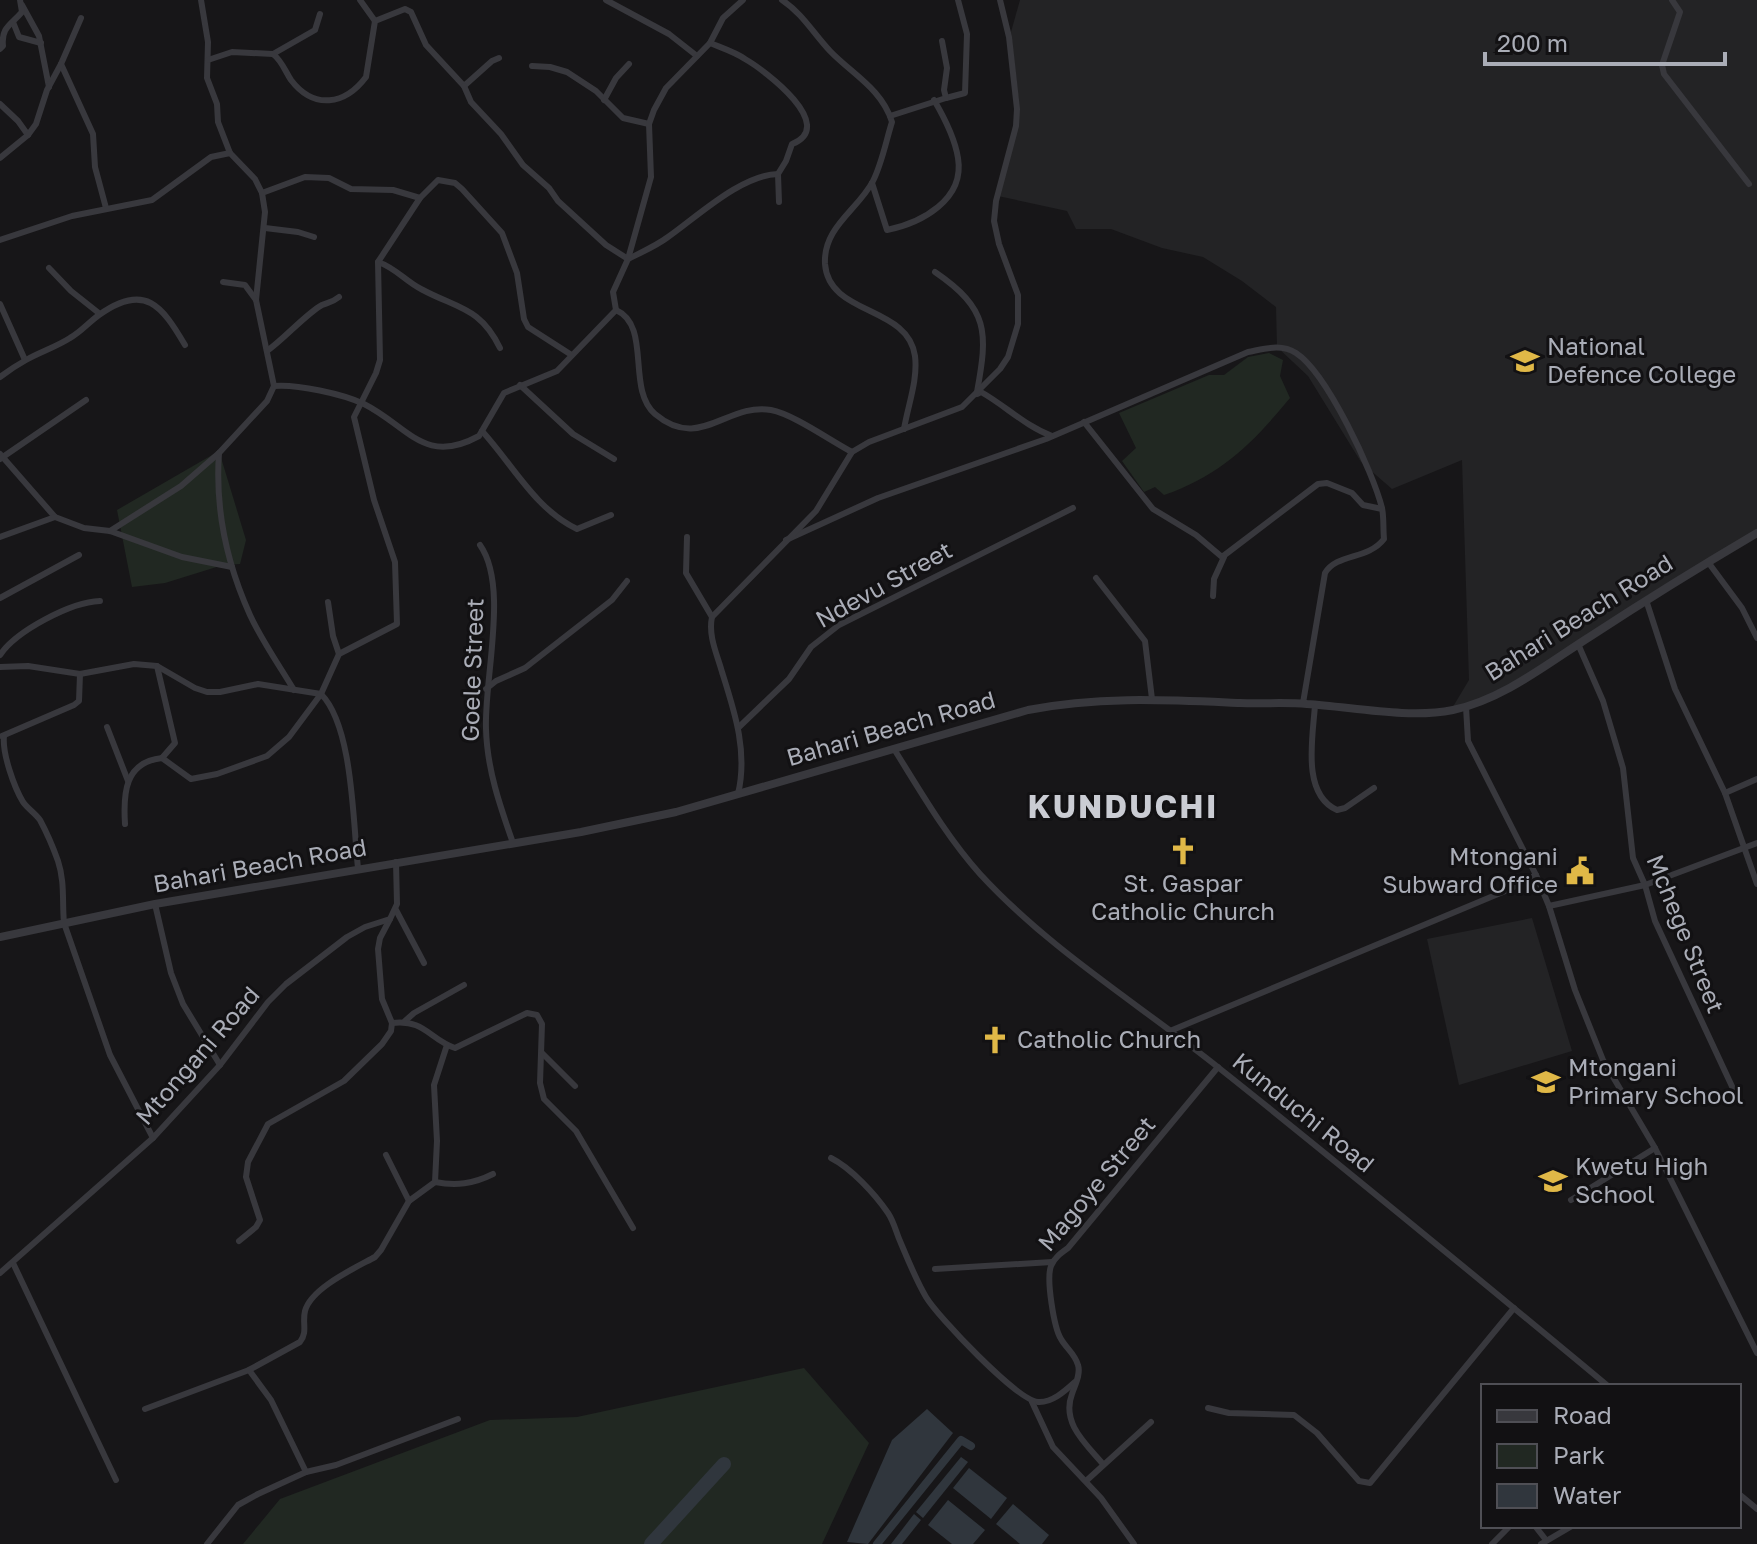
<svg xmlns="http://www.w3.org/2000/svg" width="1757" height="1544" font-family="'Golos Text',sans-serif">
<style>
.built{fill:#232325}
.green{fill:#212822}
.water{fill:#30363d}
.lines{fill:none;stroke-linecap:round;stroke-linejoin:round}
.canal{stroke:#30363d;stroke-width:8}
.river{stroke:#30363d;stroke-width:14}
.minor{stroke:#38383d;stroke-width:6}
.tertiary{stroke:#38383d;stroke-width:8}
.labels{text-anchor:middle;stroke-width:6;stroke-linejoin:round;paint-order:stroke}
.poi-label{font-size:24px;fill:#aaadb7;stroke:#121113;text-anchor:start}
.street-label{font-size:24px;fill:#aaadb7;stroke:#121113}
.district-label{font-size:32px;font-weight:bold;letter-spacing:2px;fill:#caccd3;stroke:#121113}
</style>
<rect width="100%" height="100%" fill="#171618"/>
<g class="built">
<path d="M1020 0H1757V533L1512 686 1451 710 1469 680 1462 460 1392 489 1361 462 1308 376 1277 347 1276 307 1242 281 1203 257 1162 248 1111 229H1076L1067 211 998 196 1019 104 1011 32Z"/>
<path d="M1532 918 1572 1051 1459 1085 1427 939Z"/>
</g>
<g class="green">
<path d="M1269 353 1283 360 1280 376 1290 398C1252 444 1221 475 1164 495L1155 487 1144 492 1122 461 1136 448 1119 413 1209 375H1224L1248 357Z"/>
<path d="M219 451 246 540 240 564 223 565 165 583 132 587 117 510Z"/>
<path d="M804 1368 869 1443 822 1544H243L280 1499 490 1420 577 1417Z"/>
</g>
<g class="water">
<path d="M927 1409 953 1433 868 1544 847 1542 892 1440Z"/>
<path d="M961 1457 968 1462 923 1518 916 1512Z"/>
<path d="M969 1468 1007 1498 991 1519 953 1488Z"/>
<path d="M948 1500 985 1530 973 1544H952L928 1525Z"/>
<path d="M1013 1504 1049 1535 1042 1544H1020L996 1524Z"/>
<path d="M914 1514 921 1520 902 1544H891Z"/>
</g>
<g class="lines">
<path class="canal" d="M877 1544 961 1440 971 1446"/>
<path class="river" d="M651 1544 724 1464"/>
<g class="minor">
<path d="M201 0 208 42 207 78 217 104 218 122 230 153"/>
<path d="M360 0 375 21"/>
<path d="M606 0 669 34 697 56"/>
<path d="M782 0C803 14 813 33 830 51 852 74 882 89 892 122 886 141 882 163 873 181 858 210 823 227 825 264 829 316 908 305 915 356 918 380 908 405 904 429"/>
<path d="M1672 0 1680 12 1662 65 1664 74 1749 184"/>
<path d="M22 5 39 36 49 87"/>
<path d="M81 18 61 64 93 134 95 167 106 208"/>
<path d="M13 22 19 37 41 43"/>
<path d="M710 43C722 48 735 52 745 59 766 71 838 126 792 144L786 161 778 174 779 202"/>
<path d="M0 49 3 46C1 27 11 25 22 12L20 0"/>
<path d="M273 54 315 30 320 14"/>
<path d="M208 60 232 52 273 54C282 61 285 71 291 80 314 110 345 105 366 77L375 21 405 9 411 12 426 45 464 86 492 61 499 58"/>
<path d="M532 66 550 67 567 72 596 91 623 118 649 124"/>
<path d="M464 86 471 102 501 134 523 165 549 188 558 201 606 245 628 259C642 252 656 246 668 237 698 216 741 175 778 174"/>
<path d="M946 98 965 93 967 34 958 0"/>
<path d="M604 100 616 78 629 64"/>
<path d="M0 104 18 121 28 135"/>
<path d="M890 116 946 98 944 90 947 68 942 41"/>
<path d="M0 158 28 135 36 124 47 90 61 64"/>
<path d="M872 183 887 230C921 223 965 200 958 158 955 139 944 117 934 100"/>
<path d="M262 193 305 177 329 178 351 189 393 190 420 198"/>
<path d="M265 228 298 232 314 237"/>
<path d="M0 240 72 216 152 200 211 157 230 153 255 179 262 193 265 212 256 300 274 386 267 401 219 453C215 509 227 564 250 615 262 641 279 665 294 690"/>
<path d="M378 262C396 268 405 281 421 289 458 309 480 307 500 348"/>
<path d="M49 268 71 291 100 314"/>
<path d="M935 272C989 309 988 332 977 392"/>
<path d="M223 282 245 285 256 300"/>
<path d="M0 304 25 360"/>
<path d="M616 310C652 326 626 389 655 414 700 452 727 402 771 410 793 414 831 441 852 452"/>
<path d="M267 351C284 339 307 313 322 305 329 302 333 302 339 297"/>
<path d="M0 377C8 371 17 365 26 360 40 352 56 347 70 338 81 332 89 322 99 315 145 282 162 306 185 345"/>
<path d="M520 385 573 434 614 459"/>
<path d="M274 386C297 384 343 394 364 404 408 426 424 466 479 436L504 393 557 371 616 310 613 292 628 259 651 177 649 124 654 110 666 88 710 43 723 18 743 0"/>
<path d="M977 394 981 392C1006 406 1025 426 1052 436"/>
<path d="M1084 422 1153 509 1196 535 1222 557 1318 484 1327 483 1352 493 1363 505 1382 509"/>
<path d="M482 431C513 465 535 509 577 529L611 515"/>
<path d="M0 454 55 517 84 528 110 531 182 557 232 567"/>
<path d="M0 459 86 400"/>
<path d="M110 531 181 486 219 453"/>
<path d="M0 537 55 517"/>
<path d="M687 537 686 573 712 617"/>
<path d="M786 540 878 498 1046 439 1248 352C1264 349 1281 343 1296 353 1327 373 1373 472 1382 508 1384 518 1383 529 1384 539 1368 560 1337 553 1325 573L1303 703"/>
<path d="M480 545C509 586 484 678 486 729 487 769 500 806 513 843"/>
<path d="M1708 562 1742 608 1757 638"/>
<path d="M1096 578 1145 641 1152 699"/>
<path d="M1213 596 1214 579 1224 557"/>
<path d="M0 598 79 555"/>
<path d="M1646 600 1675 689 1725 793 1757 884"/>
<path d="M328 602 333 636 339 654"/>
<path d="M1578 644 1603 701 1623 768 1633 858 1645 885 1655 921 1736 1095"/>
<path d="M0 655C16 631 71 602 100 601"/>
<path d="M0 667 28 666 80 674 134 664 157 666 195 688 207 692H220L258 684 321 694C353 726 353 823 358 868"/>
<path d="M486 689 496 681 525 668 612 600 627 581"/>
<path d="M1315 705C1313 736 1301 794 1337 810L1345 808 1374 788"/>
<path d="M1466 707 1468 741 1536 875 1549 906 1575 990 1603 1060 1655 1148 1757 1353"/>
<path d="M107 727 128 781"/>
<path d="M738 728 789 679 811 647 839 625 1073 508"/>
<path d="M2 736 74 705 79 701 80 674"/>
<path d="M4 736C2 753 14 787 23 802 28 809 35 813 40 820 47 833 53 847 58 861 65 882 62 902 64 923L110 1055 153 1138"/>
<path d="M894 749C921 792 946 836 980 874 1050 950 1139 1004 1219 1068 1350 1172 1479 1279 1608 1386"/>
<path d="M162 758 191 779 217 774 267 756 289 737 321 694 339 654 397 624 395 562 374 500 354 417 376 373 380 360 378 262 420 198 438 180 455 183 462 189 502 233 517 273 524 319 528 327 570 354"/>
<path d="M1725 793 1757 779"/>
<path d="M738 794C748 752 735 713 722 672 717 654 708 636 712 617L816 511 852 452 869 442 962 407 1000 369 1008 357 1018 324V295L999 244 994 221 996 201 1016 126 1017 109 1009 37 1000 0"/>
<path d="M125 824C123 793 125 762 162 758L175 743 157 666"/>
<path d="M155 904 171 973 183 1004 220 1065"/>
<path d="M1549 906 1645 885 1757 843"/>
<path d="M396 910 424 963"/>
<path d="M405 1021 414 1013 464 985"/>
<path d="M392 1023C425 1019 429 1039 455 1048L527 1013 537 1015 542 1024 540 1083 544 1099 576 1131 633 1228"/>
<path d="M1170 1031 1510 889 1536 875"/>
<path d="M542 1053 575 1086"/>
<path d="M386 1155 409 1201"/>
<path d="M831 1158C851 1168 875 1194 888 1213 894 1222 896 1232 900 1241 908 1260 916 1280 926 1297 938 1317 1017 1400 1038 1402 1052 1403 1065 1391 1075 1382"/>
<path d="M435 1182C456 1186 473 1184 493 1174"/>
<path d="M1571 1200 1655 1148"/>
<path d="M239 1241 256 1227 260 1220 246 1177 248 1162 268 1124 344 1081 382 1044 391 1031 392 1023 382 999 378 949 380 938 390 919"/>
<path d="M13 1263 116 1480"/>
<path d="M935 1269 1052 1262"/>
<path d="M0 1273 153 1138 220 1065 268 1002 286 984 347 937 365 927 390 919 397 904 396 862"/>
<path d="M249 1370 271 1400 306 1472"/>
<path d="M1032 1402 1053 1447 1101 1498 1134 1544"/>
<path d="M1208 1408 1229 1413 1294 1415 1317 1433 1359 1481 1370 1483 1514 1308"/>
<path d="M145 1409 249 1370 300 1342C308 1332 302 1323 305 1311 311 1288 355 1268 375 1257L381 1250 409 1201 435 1182 437 1141 434 1085 447 1045"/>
<path d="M1103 1464C1086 1444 1061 1423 1072 1394 1075 1385 1081 1374 1078 1365 1075 1354 1066 1348 1061 1339 1054 1328 1046 1279 1051 1266 1054 1258 1061 1253 1068 1248L1218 1067"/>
<path d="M1086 1481 1151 1422"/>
<path d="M1739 1494 1757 1509"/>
<path d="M1535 1526 1546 1540"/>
<path d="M207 1544 238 1505 258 1494 306 1472 336 1465 458 1419"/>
<path d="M1492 1544 1510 1526"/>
<path d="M1541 1544 1572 1526"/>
</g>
<path class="tertiary" d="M0 937 155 904 581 832 676 812 1028 710C1099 696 1168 700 1240 703 1262 704 1285 702 1307 704 1353 707 1408 719 1453 710 1504 699 1548 663 1591 636 1646 600 1701 566 1757 533"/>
</g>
<defs>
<symbol id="school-bare" viewBox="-9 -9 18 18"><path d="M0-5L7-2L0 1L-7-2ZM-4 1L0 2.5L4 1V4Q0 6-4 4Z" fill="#e0b847" stroke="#121113" stroke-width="2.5" paint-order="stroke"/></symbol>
<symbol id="church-bare" viewBox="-9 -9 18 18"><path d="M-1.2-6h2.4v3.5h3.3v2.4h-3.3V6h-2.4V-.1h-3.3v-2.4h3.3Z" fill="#e0b847" stroke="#121113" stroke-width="2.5" paint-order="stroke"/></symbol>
<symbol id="civic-bare" viewBox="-9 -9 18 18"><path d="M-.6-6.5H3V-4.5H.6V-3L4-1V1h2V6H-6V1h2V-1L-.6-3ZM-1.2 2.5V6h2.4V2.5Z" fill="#e0b847" stroke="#121113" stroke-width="2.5" paint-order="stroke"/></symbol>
</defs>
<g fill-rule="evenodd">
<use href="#school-bare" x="1505" y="341" width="40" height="40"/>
<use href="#church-bare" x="1163" y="831" width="40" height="40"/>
<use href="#civic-bare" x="1560" y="851" width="40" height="40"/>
<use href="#church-bare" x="975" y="1020" width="40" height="40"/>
<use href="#school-bare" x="1526" y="1062" width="40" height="40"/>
<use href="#school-bare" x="1533" y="1161" width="40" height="40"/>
</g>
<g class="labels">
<g class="poi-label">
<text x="1547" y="355">National<tspan x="1547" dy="28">Defence College</tspan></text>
<text x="1558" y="865" text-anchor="end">Mtongani<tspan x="1558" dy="28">Subward Office</tspan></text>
<text x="1183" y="892" text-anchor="middle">St. Gaspar<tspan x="1183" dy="28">Catholic Church</tspan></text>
<text x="1017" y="1048">Catholic Church</text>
<text x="1568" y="1076">Mtongani<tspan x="1568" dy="28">Primary School</tspan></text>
<text x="1575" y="1175">Kwetu High<tspan x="1575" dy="28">School</tspan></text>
</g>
<g class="street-label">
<text transform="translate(884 585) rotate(-29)" y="8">Ndevu Street</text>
<text transform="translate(1579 618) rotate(-32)" y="8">Bahari Beach Road</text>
<text transform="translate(473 670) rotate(-88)" y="8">Goele Street</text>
<text transform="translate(891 729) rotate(-16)" y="8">Bahari Beach Road</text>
<text transform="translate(260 866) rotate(-10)" y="8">Bahari Beach Road</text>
<text transform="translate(1685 934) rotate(68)" y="8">Mchege Street</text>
<text transform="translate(198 1056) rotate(-49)" y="8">Mtongani Road</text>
<text transform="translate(1303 1113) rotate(39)" y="8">Kunduchi Road</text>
<text transform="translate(1097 1184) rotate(-50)" y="8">Magoye Street</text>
</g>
<g class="district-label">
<text x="1123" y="818">KUNDUCHI</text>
</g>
</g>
<rect x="1481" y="1384" width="260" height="144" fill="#121113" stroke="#4f4f55" stroke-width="2"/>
<rect x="1497" y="1410" width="40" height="12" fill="#38383d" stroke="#4f4f55" stroke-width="2"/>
<text x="1553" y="1424" font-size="24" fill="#aaadb7">Road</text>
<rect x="1497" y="1444" width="40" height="24" fill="#212822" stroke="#4f4f55" stroke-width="2"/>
<text x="1553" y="1464" font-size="24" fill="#aaadb7">Park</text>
<rect x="1497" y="1484" width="40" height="24" fill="#30363d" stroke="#4f4f55" stroke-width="2"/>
<text x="1553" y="1504" font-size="24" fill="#aaadb7">Water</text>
<path d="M1485 52v12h240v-12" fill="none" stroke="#aaadb7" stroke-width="4"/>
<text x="1497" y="52" font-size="24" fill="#aaadb7" stroke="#121113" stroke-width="6" paint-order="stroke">200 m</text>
</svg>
